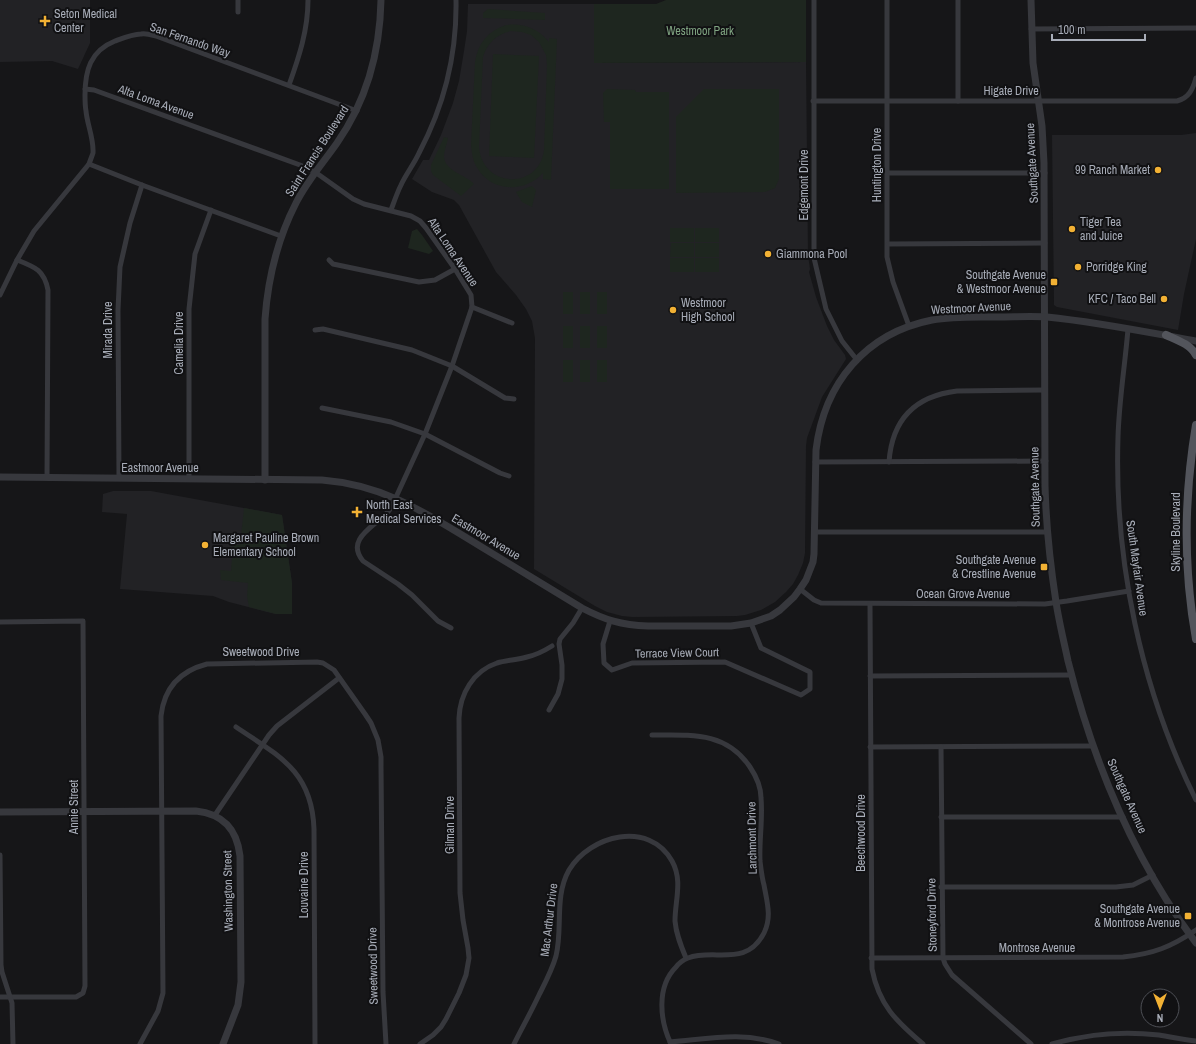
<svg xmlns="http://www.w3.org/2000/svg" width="1196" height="1044" font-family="'Archivo Narrow',sans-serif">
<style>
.built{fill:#222225}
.green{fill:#1e261f;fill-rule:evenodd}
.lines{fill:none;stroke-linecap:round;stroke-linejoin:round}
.minor{stroke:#37383d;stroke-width:5}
.tertiary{stroke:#37383d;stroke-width:7}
.primary{stroke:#53555c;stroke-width:8}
.poi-dot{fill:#f2b134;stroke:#111113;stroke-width:1.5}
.labels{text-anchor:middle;stroke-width:4;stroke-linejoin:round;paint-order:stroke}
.poi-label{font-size:12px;fill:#a8adb8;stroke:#111113;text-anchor:start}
.park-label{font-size:12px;fill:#7fa381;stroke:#111113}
.street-label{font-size:12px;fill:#a8adb8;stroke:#111113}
</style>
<rect width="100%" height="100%" fill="#161618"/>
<g class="built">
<path d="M0 0H90V43L78 69 52 61 0 62Z"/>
<path d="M468 4H594V63L806 62 808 255 810 269 809 272 816 297 827 326 834 340 845 355 846 359 822 397 807 438 806 446 805 553 803 563 798 575 793 584 786 592 775 602 761 610 745 615 737 616 633 617 622 616 607 612 595 606 534 569 535 338 532 321 526 309 516 295 496 272 459 205 454 200 432 192 412 179 423 160H429L441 135 453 103 459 81 464 51 467 31Z"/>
<path d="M1196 133V239L1184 294 1178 330 1057 307 1054 305V302L1052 135H1181Z"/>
<path d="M113 491H151L282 515 292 583V614H276L267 612 229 602 213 596 120 589 127 514 102 512 103 494Z"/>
</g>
<g class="green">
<path d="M666 0H806V62L594 63V4H656Z"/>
<path d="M488 9 545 13V20L483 18V13Z"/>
<path d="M506 25C523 23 537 28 549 42V38L557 39 551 180 543 179V173C525 193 492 192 478 169 473 162 472 154 471 145L475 62C478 43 488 31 506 25ZM511 31 522 32 531 35 539 42 546 55 547 65 544 150C539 191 481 188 479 146L483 57C487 43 497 34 511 31Z"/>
<path d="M493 54 539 56 534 158 489 156Z"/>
<path d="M607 89 635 90 636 92H669V189H610V122H604L603 93Z"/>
<path d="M704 89H779V179L775 188 765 192 676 193V117Z"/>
<path d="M444 137 448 138C447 144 444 151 444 157 445 171 466 175 474 184L461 196 433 175 431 171V165Z"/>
<path d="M532 186 536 190 532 207 522 202 516 192Z"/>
<rect x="670" y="228" width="24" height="14"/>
<rect x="695" y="228" width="24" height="14"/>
<path d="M417 229 422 235 433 251 429 254 408 248 412 231Z"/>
<path d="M671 243H694V257H670Z"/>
<rect x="695" y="243" width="24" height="14"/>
<rect x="670" y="258" width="24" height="14"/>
<rect x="695" y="258" width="24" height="14"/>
<rect x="563" y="292" width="10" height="22"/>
<rect x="580" y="292" width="10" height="22"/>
<rect x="597" y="292" width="10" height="22"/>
<rect x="563" y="326" width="10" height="22"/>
<rect x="580" y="326" width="10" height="22"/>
<rect x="597" y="326" width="10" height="22"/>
<rect x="563" y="360" width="10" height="22"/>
<rect x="580" y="360" width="10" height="22"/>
<rect x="597" y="360" width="10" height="22"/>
<path d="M244 508 282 515 292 583V614H276L249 607 247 596 248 583 221 580 220 570 231 571 233 545H240Z"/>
</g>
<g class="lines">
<g class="minor">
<path d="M238 0V12"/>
<path d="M814 0V258L826 309 842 341 857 360"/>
<path d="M887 0V257L893 282 909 326"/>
<path d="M958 0V101"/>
<path d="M1031 29 1196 28"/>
<path d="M289 85C299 57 308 30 308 0"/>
<path d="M85 89 94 90 300 165 315 172 353 199 364 204 411 216 420 221 426 228 455 269 471 295 472 307 452 366 425 434 391 508C381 524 343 537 363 561L398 584 412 595 438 621 451 628"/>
<path d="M813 101H1177C1189 98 1193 89 1196 78"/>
<path d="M89 164 142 185 281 236"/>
<path d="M887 173H1045"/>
<path d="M391 210C394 202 397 193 401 185 406 174 414 164 419 153 444 106 457 53 456 0"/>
<path d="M888 244 1045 243"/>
<path d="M17 260C35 267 44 270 48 290L47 478"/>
<path d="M329 260 333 264 419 282 435 280 455 269"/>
<path d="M0 295 17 260 34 231 89 164C90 161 92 156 93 153 94 139 87 124 86 111 85 106 85 100 85 95 85 71 90 51 115 41 123 38 133 34 141 34 146 33 152 35 156 36L357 111"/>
<path d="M472 307 512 323"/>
<path d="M1128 329C1125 365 1119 401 1118 437 1114 561 1141 689 1196 800"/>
<path d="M315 330 323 329 412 350 452 366 505 398 514 399"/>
<path d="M322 408 391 422 425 434 500 473 509 476"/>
<path d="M815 462 1046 461"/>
<path d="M889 462C892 420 915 396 957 391L1045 390"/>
<path d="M119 478 118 310 120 267 130 223 142 185"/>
<path d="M189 479V309L195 254 211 210"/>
<path d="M815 532H1047"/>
<path d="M800 589 814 600 821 603 1045 604 1067 601 1129 591"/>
<path d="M870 604 872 969C879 1005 896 1021 923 1044"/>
<path d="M610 621 603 644 604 663 612 670 632 663 725 662 801 695 810 689V672L761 648 751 623"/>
<path d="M0 622 83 621 85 986 83 993 76 997H0"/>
<path d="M870 676 1072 675"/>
<path d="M549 710 558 694 562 679V665L559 644 560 639 573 623 582 608"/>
<path d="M236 727C279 756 312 771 314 829L315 1044"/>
<path d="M652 735C690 735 726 731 750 767 756 776 761 787 761 798 763 819 759 840 760 861 761 869 762 878 764 885 767 902 772 917 764 933 746 968 714 948 688 958 683 960 679 963 676 967 656 987 660 1021 671 1044"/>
<path d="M870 747 1093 746"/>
<path d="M941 747 943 958 945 964 952 975 1031 1044"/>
<path d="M215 815 269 735 277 726 339 678"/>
<path d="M941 817H1123"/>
<path d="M0 855 1 965 2 972 12 1003 13 1044"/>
<path d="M941 887H1116L1133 885 1153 875"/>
<path d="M871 958 1123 957C1153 954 1171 947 1196 930"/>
<path d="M670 1042C708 1039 743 1031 779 1044"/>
<path d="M140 1044 158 1011 163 993 161 716C164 688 180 671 207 664L317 662 323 663 334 670 365 714 371 723 378 740 381 757V766L383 992 386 1044"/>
<path d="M420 1044 433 1035 441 1027 446 1019 459 993 466 975 469 958 468 948 463 920 460 893 459 718C460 694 473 671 497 663 507 660 517 660 527 657 536 655 544 651 552 646"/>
<path d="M514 1044C522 1028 531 1012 539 995 545 983 552 970 556 956 563 928 554 897 569 870 590 835 649 820 672 861 683 881 675 900 675 921 676 934 681 946 686 958"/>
<path d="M1052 1044C1086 1034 1124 1031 1159 1035 1172 1037 1184 1040 1196 1041"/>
</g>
<g class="tertiary">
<path d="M1031 0 1033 63 1042 126 1044 163 1045 485C1046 524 1050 563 1056 602 1059 622 1064 642 1068 661 1093 761 1134 860 1196 943"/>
<path d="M0 477 322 480C386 485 427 514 480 546 514 567 548 587 582 608 605 620 621 625 648 626H731L751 623 771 616 780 610 794 597 800 589 806 580 813 562 814 554 816 450C824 383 866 333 932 320 954 316 977 317 998 317 1014 317 1031 316 1047 317 1097 322 1147 332 1196 341"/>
<path d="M265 480V319C268 278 277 240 296 203 307 181 323 163 337 143 367 100 380 52 381 0"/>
<path d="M0 812 196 811C223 814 237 829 240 856L241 982 238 1005 223 1044"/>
</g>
<g class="primary">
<path d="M1166 335C1177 340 1190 344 1196 355"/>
<path d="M1196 425C1184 496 1183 567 1196 639"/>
</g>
</g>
<g class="poi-dot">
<path d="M43 15h4v4h4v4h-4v4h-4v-4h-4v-4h4z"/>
<circle cx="1158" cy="170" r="4"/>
<circle cx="1072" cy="229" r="4"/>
<circle cx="768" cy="254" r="4"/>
<circle cx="1078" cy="267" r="4"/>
<rect x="1050" y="278" width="8" height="8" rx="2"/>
<circle cx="1164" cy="299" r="4"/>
<circle cx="673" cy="310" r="4"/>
<path d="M355 506h4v4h4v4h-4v4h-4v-4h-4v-4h4z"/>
<circle cx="205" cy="545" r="4"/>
<rect x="1040" y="563" width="8" height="8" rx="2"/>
<rect x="1184" y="912" width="8" height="8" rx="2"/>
</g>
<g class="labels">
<g class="poi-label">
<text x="54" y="18">Seton Medical<tspan x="54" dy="14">Center</tspan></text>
<text x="1150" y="174" text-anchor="end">99 Ranch Market</text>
<text x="1080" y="226">Tiger Tea<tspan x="1080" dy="14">and Juice</tspan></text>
<text x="776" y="258">Giammona Pool</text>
<text x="1086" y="271">Porridge King</text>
<text x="1046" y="279" text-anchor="end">Southgate Avenue<tspan x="1046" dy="14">&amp; Westmoor Avenue</tspan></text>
<text x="1156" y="303" text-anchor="end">KFC / Taco Bell</text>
<text x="681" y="307">Westmoor<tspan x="681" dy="14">High School</tspan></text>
<text x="366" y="509">North East<tspan x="366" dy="14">Medical Services</tspan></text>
<text x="213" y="542">Margaret Pauline Brown<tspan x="213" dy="14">Elementary School</tspan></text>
<text x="1036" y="564" text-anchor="end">Southgate Avenue<tspan x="1036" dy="14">&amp; Crestline Avenue</tspan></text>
<text x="1180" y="913" text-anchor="end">Southgate Avenue<tspan x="1180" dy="14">&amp; Montrose Avenue</tspan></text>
</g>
<g class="park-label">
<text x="700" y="35">Westmoor Park</text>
</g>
<g class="street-label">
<text transform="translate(190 40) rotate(19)" y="4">San Fernando Way</text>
<text x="1011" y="95">Higate Drive</text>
<text transform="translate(156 102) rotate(20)" y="4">Alta Loma Avenue</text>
<text transform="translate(317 151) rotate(-57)" y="4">Saint Francis Boulevard</text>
<text transform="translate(1032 163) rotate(-93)" y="4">Southgate Avenue</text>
<text transform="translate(877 165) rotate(-90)" y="4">Huntington Drive</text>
<text transform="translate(804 185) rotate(-90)" y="4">Edgemont Drive</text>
<text transform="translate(453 252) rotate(56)" y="4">Alta Loma Avenue</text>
<text transform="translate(971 308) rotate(-3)" y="4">Westmoor Avenue</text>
<text transform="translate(108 330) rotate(-90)" y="4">Mirada Drive</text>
<text transform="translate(179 343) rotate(-90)" y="4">Camelia Drive</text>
<text x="160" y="472">Eastmoor Avenue</text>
<text transform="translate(1035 487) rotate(-91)" y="4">Southgate Avenue</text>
<text transform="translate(1176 532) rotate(-90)" y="4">Skyline Boulevard</text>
<text transform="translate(486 537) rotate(31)" y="4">Eastmoor Avenue</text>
<text transform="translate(1137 568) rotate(82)" y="4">South Mayfair Avenue</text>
<text x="963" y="598">Ocean Grove Avenue</text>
<text x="261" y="656">Sweetwood Drive</text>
<text transform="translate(677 653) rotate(-1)" y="4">Terrace View Court</text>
<text transform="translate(1127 796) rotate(66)" y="4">Southgate Avenue</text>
<text transform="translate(74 807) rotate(-90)" y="4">Annie Street</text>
<text transform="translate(450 825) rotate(-90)" y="4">Gilman Drive</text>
<text transform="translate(861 833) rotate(-90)" y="4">Beechwood Drive</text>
<text transform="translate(752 838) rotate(-91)" y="4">Larchmont Drive</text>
<text transform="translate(304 885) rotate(-90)" y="4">Louvaine Drive</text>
<text transform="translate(228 891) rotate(-91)" y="4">Washington Street</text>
<text transform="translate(932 915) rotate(-91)" y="4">Stoneyford Drive</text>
<text transform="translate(549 920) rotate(-83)" y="4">Mac Arthur Drive</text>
<text x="1037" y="952">Montrose Avenue</text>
<text transform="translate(373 966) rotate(-91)" y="4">Sweetwood Drive</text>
</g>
</g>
<g transform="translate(1160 1008) rotate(180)"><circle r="19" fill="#111113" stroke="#4d4f55"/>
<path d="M0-3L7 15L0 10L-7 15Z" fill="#f2b134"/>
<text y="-6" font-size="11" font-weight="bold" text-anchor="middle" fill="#a8adb8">N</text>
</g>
<path d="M1052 34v6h93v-6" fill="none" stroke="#a8adb8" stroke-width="2"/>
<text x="1058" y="34" font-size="12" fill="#a8adb8" stroke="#111113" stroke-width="3" paint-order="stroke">100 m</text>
</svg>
